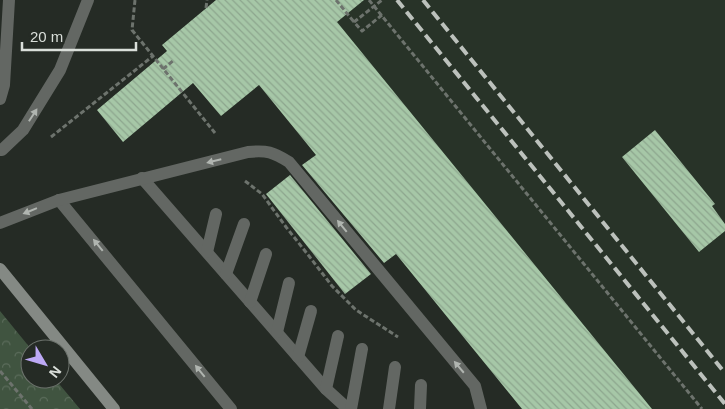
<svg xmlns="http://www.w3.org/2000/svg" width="725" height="409" font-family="Helvetica,sans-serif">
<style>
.built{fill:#283328}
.park{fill:url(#park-crowns)}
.building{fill:url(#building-back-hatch)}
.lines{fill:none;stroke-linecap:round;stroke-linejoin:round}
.path{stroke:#6d736d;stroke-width:3;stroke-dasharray:5 2.5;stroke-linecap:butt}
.lane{stroke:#636763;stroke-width:12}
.secondary{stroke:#848984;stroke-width:12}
.rail{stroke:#bcc1bc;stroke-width:4;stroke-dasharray:10 5;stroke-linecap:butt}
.oneway{fill:#b0b5b0}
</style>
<defs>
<pattern id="park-crowns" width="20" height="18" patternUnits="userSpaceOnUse" patternTransform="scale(1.25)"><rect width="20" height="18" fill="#405440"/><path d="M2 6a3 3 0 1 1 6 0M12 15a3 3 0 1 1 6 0" fill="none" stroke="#5b6c5b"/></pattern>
<pattern id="building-back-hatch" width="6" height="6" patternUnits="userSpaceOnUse" patternTransform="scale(1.25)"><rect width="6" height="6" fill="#a6c7a7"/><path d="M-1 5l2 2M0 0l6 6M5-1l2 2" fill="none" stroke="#8da68e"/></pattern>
</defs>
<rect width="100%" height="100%" fill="#252b25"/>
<path class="built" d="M216 0H725V409H522L282 113 271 76 221 116 162 45Z"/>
<path class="park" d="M0 311 31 349 30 379H55L80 409H0Z"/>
<g class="building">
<path d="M216 0H364L337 22 652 409H522L396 254 384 263 302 165 316 155 259 85 221 116 193 83 123 142 97 110 167 51 162 45Z"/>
<path d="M655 130 715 204 712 206 725 224V231L699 252 622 157Z"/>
<path d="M290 175 371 274 345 294 266 194Z"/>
</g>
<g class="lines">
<g class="path">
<path d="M135 0 132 30 215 133"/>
<path d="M336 0 354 22"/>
<path d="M369 0 702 409"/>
<path d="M206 8 207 0"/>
<path d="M382 15 362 31 354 22 382 0"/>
<path d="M163 69 174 60"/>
<path d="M51 137 153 56"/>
<path d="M245 181 262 194 286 227 309 256 332 286 356 310 398 337"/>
<path d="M0 371 32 409"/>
</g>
<g class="lane">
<path d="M0 99 4 85 9 0"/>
<path d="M0 150H2L23 130 60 70 88 0"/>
<path d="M142 178 326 389 348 409"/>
<path d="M59 200 231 409"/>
<path d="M0 223 59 200 248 152C267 150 273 152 289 162L475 386 481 409"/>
<path d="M207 252 216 214"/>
<path d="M226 274 244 224"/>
<path d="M250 302 266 254"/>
<path d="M277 332 289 283"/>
<path d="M298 357 311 311"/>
<path d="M326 389 338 336"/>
<path d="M351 409 362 349"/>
<path d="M389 409 395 367"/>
<path d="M420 409 421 385"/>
</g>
<path class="secondary" d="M0 269 114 409"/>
<g class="rail">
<path d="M397 0 725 404"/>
<path d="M423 0 725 373"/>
</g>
</g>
<defs><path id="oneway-solid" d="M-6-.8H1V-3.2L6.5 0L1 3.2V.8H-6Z" transform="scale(1.25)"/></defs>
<g class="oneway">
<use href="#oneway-solid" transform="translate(33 115) rotate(-57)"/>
<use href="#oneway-solid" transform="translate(214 161) rotate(166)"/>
<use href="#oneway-solid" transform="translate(30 211) rotate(158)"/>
<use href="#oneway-solid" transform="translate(342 226) rotate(-129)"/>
<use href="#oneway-solid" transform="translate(98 245) rotate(-129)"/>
<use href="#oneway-solid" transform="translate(459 367) rotate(-130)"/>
<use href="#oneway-solid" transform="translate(200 371) rotate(-129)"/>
</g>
<g transform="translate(45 364) rotate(128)"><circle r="24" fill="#252b25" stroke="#6d736d"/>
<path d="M0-4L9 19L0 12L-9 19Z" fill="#bda9f5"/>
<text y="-8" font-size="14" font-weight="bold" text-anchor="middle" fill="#dadfda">N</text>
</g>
<path d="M22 42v8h114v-8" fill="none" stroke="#dadfda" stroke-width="2.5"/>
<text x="30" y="42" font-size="15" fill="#dadfda" stroke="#252b25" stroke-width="4" paint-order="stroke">20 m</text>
</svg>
